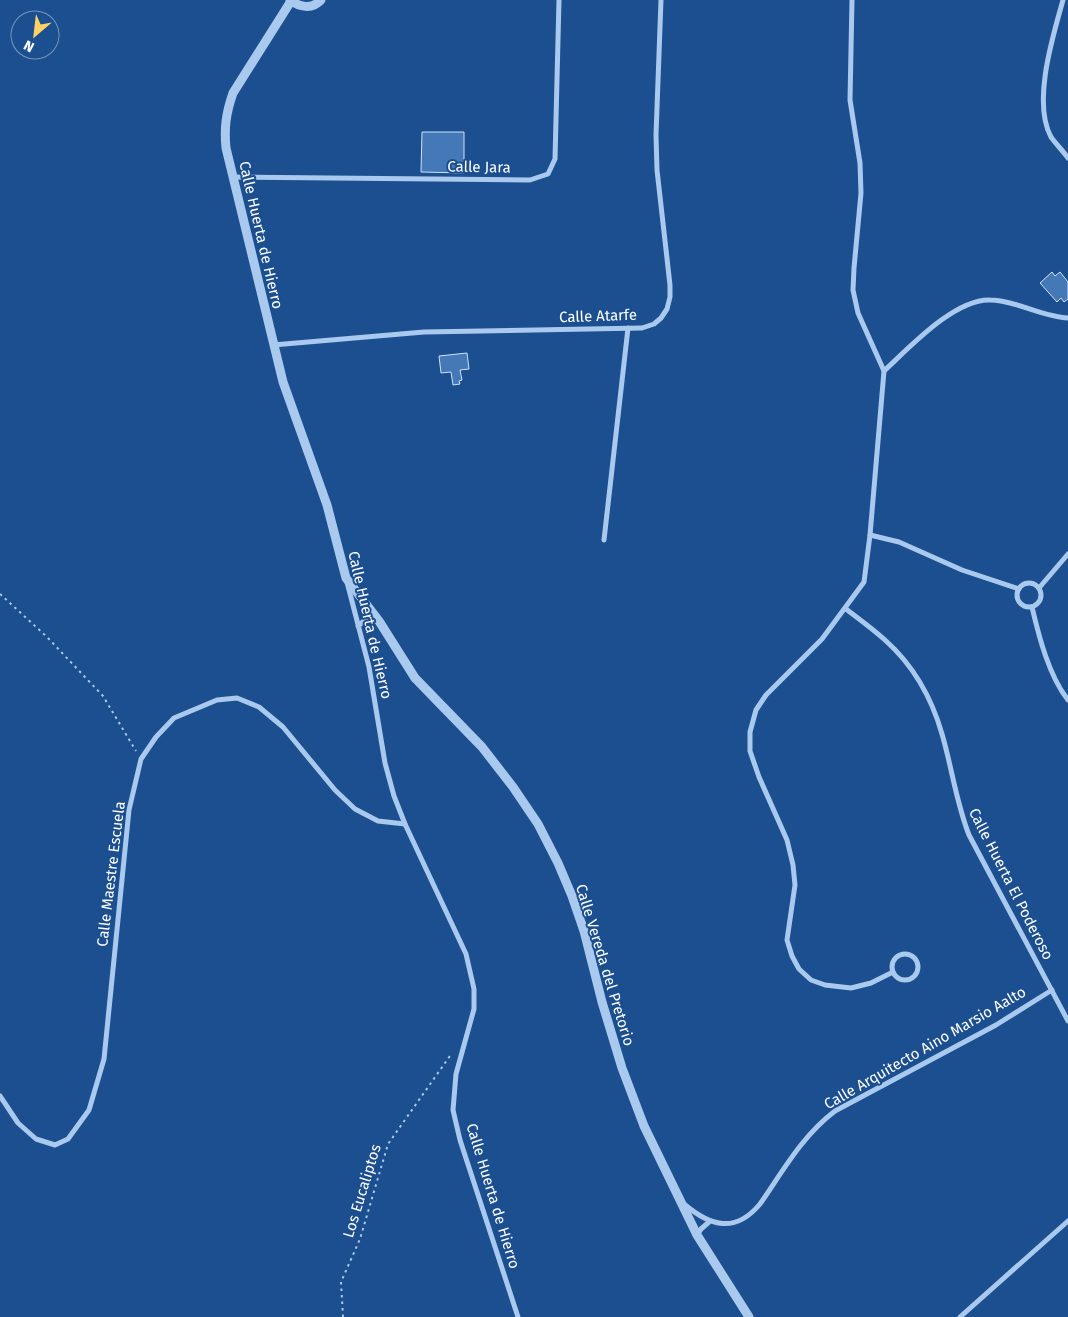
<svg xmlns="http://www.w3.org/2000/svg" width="1068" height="1317" font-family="'Fira Sans',sans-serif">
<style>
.building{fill:#4478b7;stroke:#cfe3fa}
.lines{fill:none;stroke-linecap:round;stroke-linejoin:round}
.path{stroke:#a9c9ee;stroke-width:2;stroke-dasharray:2.5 4;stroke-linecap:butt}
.minor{stroke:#a9c9ee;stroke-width:5}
.tertiary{stroke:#a9c9ee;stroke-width:9}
.labels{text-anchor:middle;stroke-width:4;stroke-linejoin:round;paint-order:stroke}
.street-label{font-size:15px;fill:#fff;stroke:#1b4f8f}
</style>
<rect width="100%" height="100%" fill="#1b4f8f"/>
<g class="building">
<path d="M422 132H464V173L421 172Z"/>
<path d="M1052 272 1055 276 1060 272 1068 282V299L1064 302 1061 298 1057 302 1040 283Z"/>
<path d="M467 353 469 369 460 370 462 380 459 381 460 384 453 385 451 372 441 373 439 356Z"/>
</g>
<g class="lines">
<g class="path">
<path d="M0 594 46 636 103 696 136 751"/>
<path d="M343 1317 341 1282 360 1239 388 1144 452 1053"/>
</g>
<g class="minor">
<path d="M852 0 850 100 860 163 861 193 854 268 853 290 858 313 884 371 870 535 864 582 822 639 766 695 756 710 750 732V751L759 777 787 840 793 865 795 885 787 940 792 956 799 969 811 980 825 985 851 988 871 983 893 972"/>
<path d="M1063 0C1053 36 1032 102 1051 137 1056 144 1063 151 1068 158"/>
<path d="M233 177 530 180 548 174 555 159 559 0"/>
<path d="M273 345 424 332 642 328 654 324 661 318 667 309 670 297V285L657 170 656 135 661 0"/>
<path d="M884 371C909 348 954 299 990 300 1015 300 1043 317 1068 318"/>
<path d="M870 535 899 542 962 570 1019 589"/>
<path d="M604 540 628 328"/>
<path d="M347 582 369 667 385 763 394 796 405 824 466 954 474 989V1009L456 1074 453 1110 460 1140 518 1317"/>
<circle cx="1029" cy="595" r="12"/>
<path d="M1039 588 1068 554"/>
<path d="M1032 607C1039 637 1049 676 1068 700"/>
<path d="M846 609C859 619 873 629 885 640 913 665 932 699 942 734 952 768 956 802 969 835L1068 1021"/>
<path d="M358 626 365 620 378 621"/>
<circle cx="905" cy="967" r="13"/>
<path d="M0 1096 18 1123 36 1139 55 1145 68 1139 89 1110 104 1059 129 810 141 759 156 737 174 718 217 700 237 698 259 707 283 727 335 790 355 809 378 821 405 824"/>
<path d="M684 1204C710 1226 735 1234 760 1204 783 1171 802 1136 835 1111L996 1025 1052 990"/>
<path d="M697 1235 701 1229 709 1222"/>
<path d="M960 1317 1068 1221"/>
</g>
<g class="tertiary">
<path d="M290 0C299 7 312 10 321 0"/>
<path d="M291 1 233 93C226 113 224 128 226 148L283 382 327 505 346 578 379 621 415 678 482 747 513 787 538 824 558 863 572 896 584 931 602 1002 622 1068 644 1126 697 1235 749 1317"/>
</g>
</g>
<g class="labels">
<g class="street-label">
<text transform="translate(479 167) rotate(1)" y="5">Calle Jara</text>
<text transform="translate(261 235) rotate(77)" y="5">Calle Huerta de Hierro</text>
<text transform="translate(598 316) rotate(-2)" y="5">Calle Atarfe</text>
<text transform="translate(370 625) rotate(77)" y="5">Calle Huerta de Hierro</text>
<text transform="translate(111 874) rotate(-83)" y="5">Calle Maestre Escuela</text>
<text transform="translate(1011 884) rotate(63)" y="5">Calle Huerta El Poderoso</text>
<text transform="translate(605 965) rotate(73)" y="5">Calle Vereda del Pretorio</text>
<text transform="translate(925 1048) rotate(-30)" y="5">Calle Arquitecto Aino Marsio Aalto</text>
<text transform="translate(362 1191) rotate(-73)" y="5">Los Eucaliptos</text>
<text transform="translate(493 1196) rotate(73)" y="5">Calle Huerta de Hierro</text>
</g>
</g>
<g transform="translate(35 35) rotate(208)"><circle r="24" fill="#1b4f8f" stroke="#7695bc"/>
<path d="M0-4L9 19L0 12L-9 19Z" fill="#ffd166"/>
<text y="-8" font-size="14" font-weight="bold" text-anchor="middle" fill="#ffffff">N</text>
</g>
</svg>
